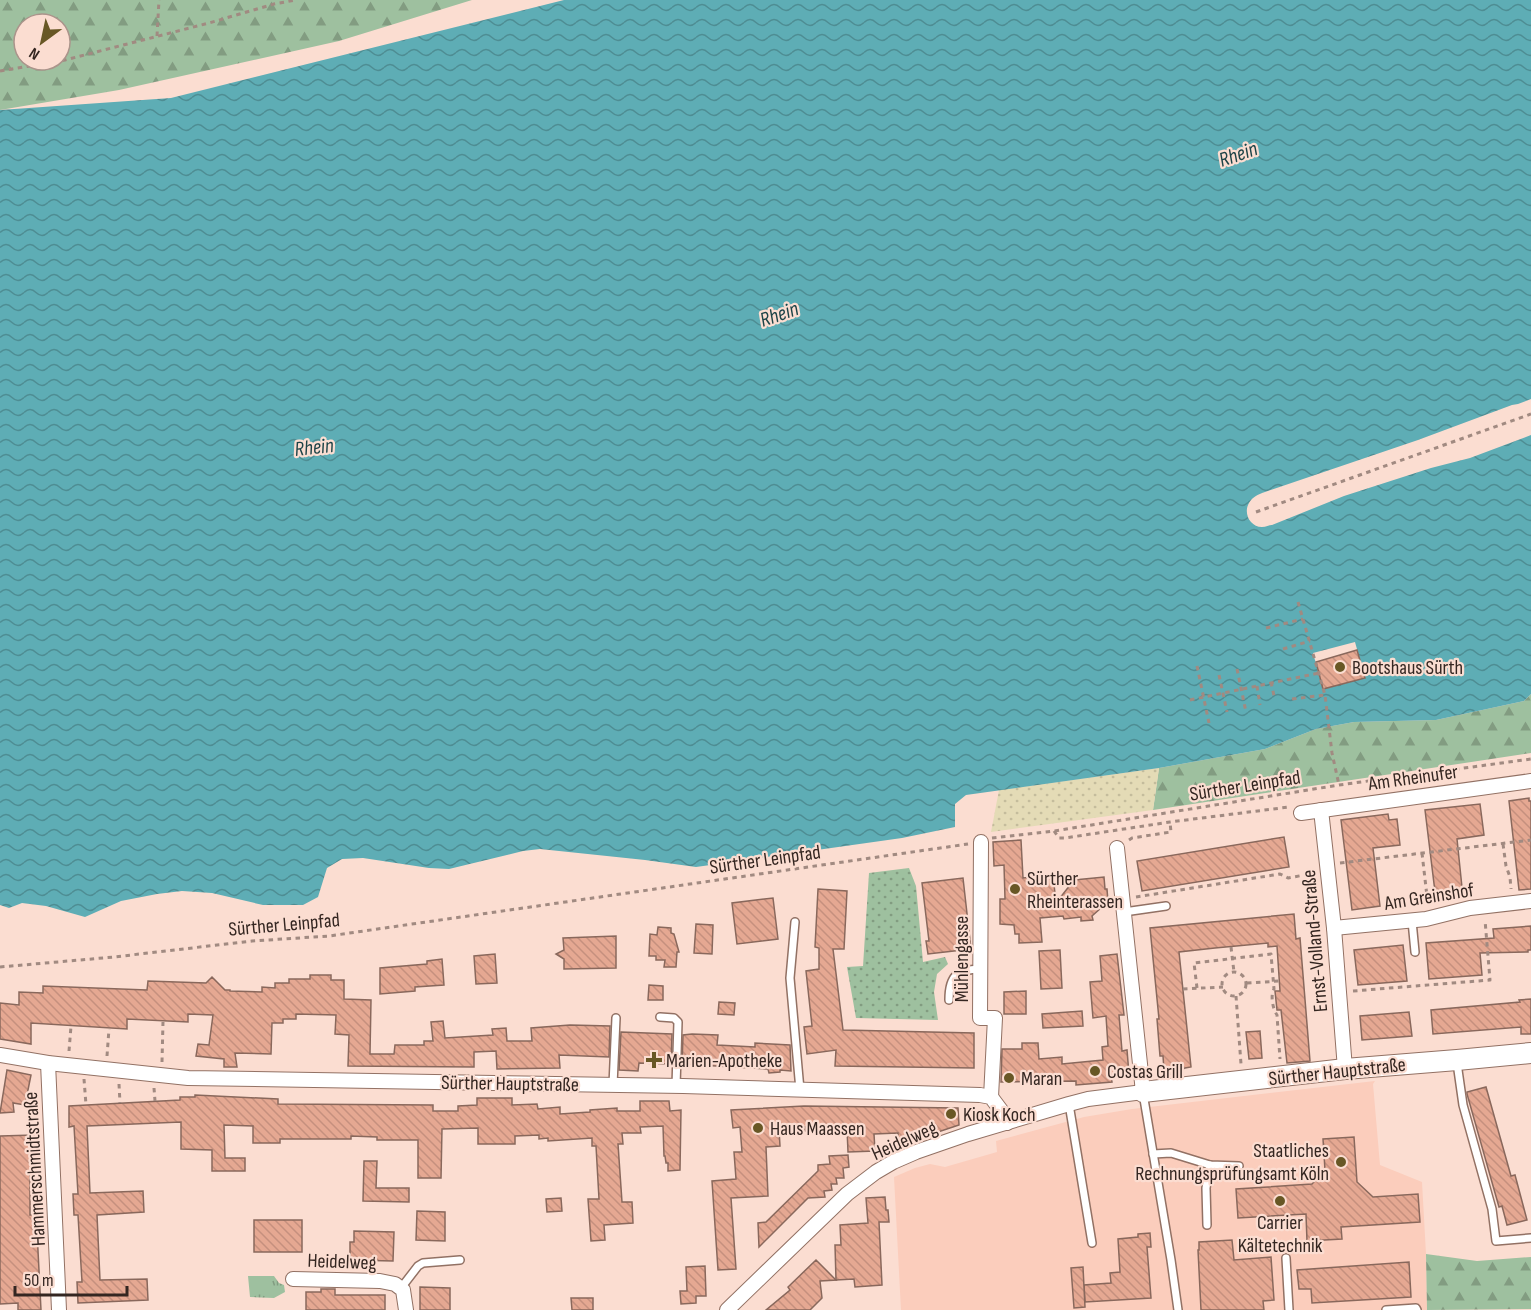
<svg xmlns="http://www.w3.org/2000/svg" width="1531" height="1310" font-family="'Sofia Sans Condensed',sans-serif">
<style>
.built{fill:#fbcdbc}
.grass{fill:url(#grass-dots)}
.forest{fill:url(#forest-firs);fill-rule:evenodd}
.sand{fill:url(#sand-dots)}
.park{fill:url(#park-tufts)}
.water{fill:url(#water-waves)}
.pier{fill:#fbddd1}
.building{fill:url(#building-back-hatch);stroke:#89685c;stroke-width:1.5}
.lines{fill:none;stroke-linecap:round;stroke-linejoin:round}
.lane-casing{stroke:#927164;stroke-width:10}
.street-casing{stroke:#927164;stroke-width:16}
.secondary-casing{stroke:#927164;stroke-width:22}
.path{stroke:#a18a81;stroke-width:3;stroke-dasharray:4.5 4.5;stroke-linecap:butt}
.lane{stroke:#fff;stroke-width:7}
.street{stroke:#fff;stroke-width:14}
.secondary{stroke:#fff;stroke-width:20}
.poi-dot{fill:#685725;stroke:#fbddd1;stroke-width:2}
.labels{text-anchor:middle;stroke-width:4.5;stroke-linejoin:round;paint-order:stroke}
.poi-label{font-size:20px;fill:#342621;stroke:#fbddd1;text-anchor:start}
.street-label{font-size:20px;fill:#342621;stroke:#fbddd1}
.water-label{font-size:21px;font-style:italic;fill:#1d4347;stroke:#fbddd1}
</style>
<defs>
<pattern id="grass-dots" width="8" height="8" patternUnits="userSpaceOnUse" patternTransform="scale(1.5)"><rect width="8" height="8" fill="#9ec09f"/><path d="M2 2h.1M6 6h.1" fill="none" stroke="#829c81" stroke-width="1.8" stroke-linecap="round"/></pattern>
<pattern id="forest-firs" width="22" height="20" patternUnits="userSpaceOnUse" patternTransform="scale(1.5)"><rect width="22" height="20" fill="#9ec09f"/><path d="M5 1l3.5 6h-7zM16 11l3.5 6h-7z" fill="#829c81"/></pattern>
<pattern id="sand-dots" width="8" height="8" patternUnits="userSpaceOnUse" patternTransform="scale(1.5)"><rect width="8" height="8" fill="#e4dbb6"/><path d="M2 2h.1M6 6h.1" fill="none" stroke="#c4bc9c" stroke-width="1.8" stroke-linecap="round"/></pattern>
<pattern id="park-tufts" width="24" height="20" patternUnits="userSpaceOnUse" patternTransform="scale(1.5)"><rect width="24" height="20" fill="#9ec09f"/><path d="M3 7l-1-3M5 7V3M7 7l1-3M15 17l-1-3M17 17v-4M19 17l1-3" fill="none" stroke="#829c81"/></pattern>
<pattern id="water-waves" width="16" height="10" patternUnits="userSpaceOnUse" patternTransform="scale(1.5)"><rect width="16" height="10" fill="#5eadb5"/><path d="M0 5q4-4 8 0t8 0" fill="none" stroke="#4e8d93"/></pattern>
<pattern id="building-back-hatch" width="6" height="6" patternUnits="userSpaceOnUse" patternTransform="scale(1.5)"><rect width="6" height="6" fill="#e5a892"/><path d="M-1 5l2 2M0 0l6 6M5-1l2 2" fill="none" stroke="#c5907e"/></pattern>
</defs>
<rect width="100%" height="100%" fill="#fbddd1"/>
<path class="built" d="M1375 1081 1373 1084 1380 1165 1422 1182 1426 1254 1427 1310H901L894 1177 915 1168 930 1164 945 1167 997 1152 996 1141 1084 1117 1132 1109Z"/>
<path class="grass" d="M909 868 916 886 923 962 945 957 948 964 937 974 934 992 938 1020 856 1018 847 967 863 966 869 873Z"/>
<g class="forest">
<path d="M0 0H472L339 41 119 90 0 110ZM24 24H60V60H24Z"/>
<path d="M1531 694V753L1153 810 1159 768 1265 749 1316 729 1354 722 1436 720 1524 701Z"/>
<path d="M1426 1254 1477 1261 1531 1257V1309L1427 1310Z"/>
</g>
<path class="sand" d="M1159 768 1153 810 991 832 999 790Z"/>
<path class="park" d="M248 1276H274L279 1283 284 1285 285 1292 274 1298 250 1297Z"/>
<path class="water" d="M564 0H1531V399L1518 404 1512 405 1418 440 1265 492C1259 494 1252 497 1249 503 1243 513 1250 527 1262 527 1266 527 1269 525 1272 525L1344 496 1431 468 1470 458 1531 435V694L1524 701 1436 720 1354 722 1316 729 1265 749 1159 768 966 795 955 804V827L902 838 696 867 645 860 540 849 523 851 449 869 429 868 363 858 342 859 327 868 318 897 303 905H263L212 893 182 891 157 894 121 901 85 917 46 906 22 903 9 908 0 905V110L171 98Z"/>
<path class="pier" d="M1355 642 1365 678 1323 689 1313 653Z"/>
<g class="building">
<path d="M1357 650 1365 678 1323 689 1316 662Z"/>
<path d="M1529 798V801H1531V889L1519 890 1509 801Z"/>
<path d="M1480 804 1484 835 1457 839 1463 897 1436 900 1425 810Z"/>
<path d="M1388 814 1389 820 1397 819 1400 845 1373 848 1380 906 1352 910 1341 820Z"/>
<path d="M1284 837 1289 867 1142 891 1137 861Z"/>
<path d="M1021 840 1023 878 1053 875 1056 903 1074 880 1104 877 1105 889H1107L1108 902H1106L1107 907 1101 908 1092 916 1093 920 1081 921V917L1064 919 1063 916 1040 918 1042 942 1019 943V934H1015L1014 925 1000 924V899H1005L1004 865 994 866 993 842Z"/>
<path d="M963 878 971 949 928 954 926 941H929L922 883Z"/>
<path d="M818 889 847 891 844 949H833L843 1030 974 1033V1068L835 1066 836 1050 807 1054 804 1027 812 1026 806 971 819 969V948L815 947Z"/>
<path d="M773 898 778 939 737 944 732 903Z"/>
<path d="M1294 914 1296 939 1300 938 1310 1061 1287 1063 1281 1010H1277L1275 991H1280L1277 946 1268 947V943L1215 948 1179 952 1191 1067 1185 1068 1169 1075V1069L1164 1070 1163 1056H1160L1157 1019H1159L1150 928Z"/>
<path d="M696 924 713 925 712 954 694 953Z"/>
<path d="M1531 926V950H1528V952L1480 953 1482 975 1429 979 1426 943 1494 938 1493 929Z"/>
<path d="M658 927 671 928V933L674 934 679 952H677L676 967H664L665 960H656V956H649L650 934 657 935Z"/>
<path d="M616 936V968L564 969V959L556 954 564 950 563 938Z"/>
<path d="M1403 945 1407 981 1358 985 1354 950Z"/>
<path d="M1060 950 1062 988 1041 989 1039 951Z"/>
<path d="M495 954 497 983 476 984 474 956Z"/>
<path d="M1117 954 1124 1015H1119L1122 1051 1127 1050 1129 1074 1111 1075 1112 1082 1076 1085V1081L1001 1082 1002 1049H1022V1043H1038L1039 1059 1062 1057V1064L1103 1060 1102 1047 1108 1046 1106 1016 1093 1018 1090 982 1102 981 1100 956Z"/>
<path d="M442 959 444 985 415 987V991L380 994V968L427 964V961Z"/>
<path d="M310 975H331V980H344V999L371 1000 370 1054H394L395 1045H424V1041H433L431 1022 443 1021 445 1038 493 1035 492 1029 506 1028 507 1041H532L531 1028 570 1025 610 1026 609 1057 559 1055 560 1068 497 1069 496 1051 474 1052V1067L348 1066 349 1035 335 1034 336 1015 296 1014V1019H283V1023H272L271 1054 235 1053 237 1067H224V1059L196 1056 198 1044 209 1045 213 1015 188 1014V1022L127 1019V1029L31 1023V1044L0 1039V1003L19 1005V992L43 993V986L147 990 148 981 206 983 212 977 225 990H230V991L262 992V987L275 988V983H289V979H310Z"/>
<path d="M649 985 663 986V1000H648Z"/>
<path d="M1026 991V1014H1004V992Z"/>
<path d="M1531 999V1034H1521V1027L1433 1034 1431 1010 1520 1002 1519 1000Z"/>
<path d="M719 1002 735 1003 734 1015 718 1014Z"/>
<path d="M1082 1011 1083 1026 1043 1028 1042 1014Z"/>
<path d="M1409 1012 1412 1036 1362 1040 1360 1016Z"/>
<path d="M1260 1031 1262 1058 1249 1059 1246 1032Z"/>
<path d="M621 1032 672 1034 671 1064 639 1063 638 1071 619 1070Z"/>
<path d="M692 1034 718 1035 717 1045 755 1047V1043L790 1045 791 1071 780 1070V1072L769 1073 768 1069 682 1064 683 1035Z"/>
<path d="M7 1070 31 1075 25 1105 13 1103 14 1112 0 1113Z"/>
<path d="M1486 1087 1511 1176 1515 1175 1527 1220 1507 1225 1502 1206 1499 1207 1467 1094V1092Z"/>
<path d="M195 1095 278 1099V1104L433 1105V1111H458V1106L477 1105V1098H512V1105L537 1104 538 1109 560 1107V1114L590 1112V1110L617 1108V1111H640V1101H669L670 1111 681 1110 680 1170 668 1171V1163H666L665 1156H664L663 1126 640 1127 641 1133H622L623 1144H618L622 1202H632L633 1223 604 1225 605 1240 591 1241 588 1199H599L596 1146H592V1138L548 1141V1138L539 1139V1135L515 1136V1144H478V1128L442 1129 441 1178H418V1140H377V1137L351 1136V1139H280V1143H253V1126L224 1125 225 1158H245V1171H212V1150L181 1149V1122L87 1126 90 1193 143 1191 144 1212 97 1215 100 1280 147 1279 148 1300 78 1303 77 1282H82L78 1215H74L73 1194H78L74 1126 69 1127V1106L180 1100V1097H195Z"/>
<path d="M804 1106 958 1108 959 1125 914 1140 898 1141V1133L874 1134 875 1151 848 1152 847 1129 805 1131V1127L779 1129 780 1146 766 1147 768 1196 731 1198 736 1269 718 1270 712 1181 736 1179 734 1152H742L740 1127 733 1128 731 1110Z"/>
<path d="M34 1135 36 1169H30V1215H38L39 1231H37L41 1310H18V1303L0 1304V1136Z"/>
<path d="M1354 1137 1357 1182 1373 1197 1418 1194 1420 1222 1341 1227 1342 1239 1307 1241 1306 1214 1238 1218 1236 1189 1312 1184 1325 1170 1323 1139Z"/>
<path d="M848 1155 849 1167 843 1168 844 1178H836L837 1184H831L832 1190 824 1191 825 1197 808 1198 759 1247 758 1223 766 1222 818 1171V1165L830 1164 829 1156Z"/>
<path d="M364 1161H377L376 1188H409V1202L363 1201Z"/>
<path d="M885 1197 886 1210H888L889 1222H879L882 1285 855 1287 854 1279 836 1280 835 1245H841L840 1225 868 1223 866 1198Z"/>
<path d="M561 1198 562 1211 547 1212 546 1199Z"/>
<path d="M417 1211 445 1212V1241L416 1240Z"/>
<rect x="254" y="1220" width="48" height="32"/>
<path d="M354 1231 394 1232 393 1261 350 1260V1242H354Z"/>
<path d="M1150 1233 1151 1247H1147L1151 1298 1085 1302 1084 1285 1111 1283 1110 1273 1120 1272 1118 1239 1138 1237V1234Z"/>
<path d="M1232 1240 1234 1260 1271 1257 1274 1300 1263 1301 1264 1310H1201L1198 1250H1199V1242Z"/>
<path d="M816 1260 836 1280 820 1281 822 1298 810 1310H766L790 1290 788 1287Z"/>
<path d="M1409 1262 1411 1297 1312 1303 1311 1289H1299L1297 1270Z"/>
<path d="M705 1266 706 1296H696V1303L681 1304 680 1291H687L686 1267Z"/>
<path d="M1083 1267 1085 1307 1074 1308 1071 1268Z"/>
<path d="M420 1287 450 1288V1310H420Z"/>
<path d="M321 1289H335V1295H385V1310H306V1292H321Z"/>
<path d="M571 1298H593V1310H572Z"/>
</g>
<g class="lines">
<defs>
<g id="lane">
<path d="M1124 912 1166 906"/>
<path d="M1412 921 1415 952"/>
<path d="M795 922 790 978 800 1090"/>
<path d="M949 1000C949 975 957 970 980 969"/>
<path d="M660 1017 674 1018 678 1022 676 1086"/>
<path d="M1457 1063 1463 1105 1492 1209 1496 1241 1531 1238"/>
<path d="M613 1085 616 1018"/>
<path d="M1143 1093 1171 1260 1178 1310"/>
<path d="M1069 1104 1092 1243"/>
<path d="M1153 1154 1171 1153 1210 1165 1239 1166"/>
<path d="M1207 1225 1206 1188 1210 1165"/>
<path d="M1286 1258 1289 1310"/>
<path d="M401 1288 418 1266 423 1263 460 1260"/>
<path d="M1386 1310 1416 1308 1417 1310"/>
</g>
<g id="street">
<path d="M1321 810 1334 928 1345 1069"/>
<path d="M1301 813 1531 781"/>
<path d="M981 842 980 1018H995L991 1097"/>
<path d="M1334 928 1426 919 1470 908 1531 901"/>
<path d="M0 1055 48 1063 188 1078 683 1086 980 1095 991 1097 1003 1113 1007 1123"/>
<path d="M48 1063 59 1310"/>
<path d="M293 1279 380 1281 395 1284 403 1290 406 1310"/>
<path d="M727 1310 847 1194 876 1172 893 1162 916 1152 968 1134 1069 1104 1088 1099 1143 1092 1117 848"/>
</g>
<path id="secondary" d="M1143 1092 1345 1069 1457 1060 1531 1053"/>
</defs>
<use href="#lane" class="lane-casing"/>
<use href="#street" class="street-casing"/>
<use href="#secondary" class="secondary-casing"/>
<g class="path">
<path d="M157 36 159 0"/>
<path d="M60 43 65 60"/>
<path d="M0 71 65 60 209 23 274 4 296 0"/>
<path d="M1256 512 1531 414"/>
<path d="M1298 602 1325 695 1332 753 1339 785"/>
<path d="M1266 628 1303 619"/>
<path d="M1283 649 1310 641"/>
<path d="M1197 666 1209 723"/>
<path d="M1237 669 1246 712"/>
<path d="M1219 675 1227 712"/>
<path d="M1271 682 1274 696"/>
<path d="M1257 686 1260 705"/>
<path d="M1292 699 1325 695"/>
<path d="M1190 700 1319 673"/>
<path d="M1054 831 1059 838H1065L1170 822 1289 807"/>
<path d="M992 838 1054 831 1339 785 1531 759"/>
<path d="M1129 840 1132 838 1171 832 1170 822"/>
<path d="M1503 844 1506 866 1510 877 1511 889"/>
<path d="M1422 853 1428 905"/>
<path d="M1340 863 1531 840"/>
<path d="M1136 897 1280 874 1288 878 1315 873"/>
<path d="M1231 947 1234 972"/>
<path d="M0 967 114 957 252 941 329 936 968 844"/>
<circle cx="1234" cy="984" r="12"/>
<path d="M1247 983 1280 981"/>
<path d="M1197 988 1194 963 1271 954 1274 989C1270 996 1273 1009 1277 1015L1280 1059"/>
<path d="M1183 989 1223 987"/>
<path d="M1353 991 1490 980 1485 920"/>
<path d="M1236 996 1241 1064"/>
<path d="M69 1051 71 1026"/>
<path d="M107 1056 109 1029"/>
<path d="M162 1062 163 1022"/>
<path d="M84 1079 86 1105"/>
<path d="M119 1084 120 1103"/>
<path d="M154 1088 155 1101"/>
</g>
<use href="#lane" class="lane"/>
<use href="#street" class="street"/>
<use href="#secondary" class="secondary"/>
</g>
<g class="poi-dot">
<circle cx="1340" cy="667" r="6"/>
<circle cx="1015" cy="889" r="6"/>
<path d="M651 1051h6v6h6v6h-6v6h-6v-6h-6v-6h6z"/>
<circle cx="1095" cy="1071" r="6"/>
<circle cx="1009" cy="1078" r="6"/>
<circle cx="951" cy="1114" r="6"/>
<circle cx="758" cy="1128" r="6"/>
<circle cx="1341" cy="1162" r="6"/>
<circle cx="1280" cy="1201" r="6"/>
</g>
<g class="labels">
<g class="poi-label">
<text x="1352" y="674">Bootshaus Sürth</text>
<text x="1027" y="885">Sürther<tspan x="1027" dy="23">Rheinterassen</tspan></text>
<text x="666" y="1067">Marien-Apotheke</text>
<text x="1107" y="1078">Costas Grill</text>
<text x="1021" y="1085">Maran</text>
<text x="963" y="1121">Kiosk Koch</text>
<text x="770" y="1135">Haus Maassen</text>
<text x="1329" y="1157" text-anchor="end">Staatliches<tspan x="1329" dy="23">Rechnungsprüfungsamt Köln</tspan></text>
<text x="1280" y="1229" text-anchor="middle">Carrier<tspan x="1280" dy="23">Kältetechnik</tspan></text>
</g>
<g class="street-label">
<text transform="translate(1413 777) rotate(-8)" y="7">Am Rheinufer</text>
<text transform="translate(1245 785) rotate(-9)" y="7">Sürther Leinpfad</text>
<text transform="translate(765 859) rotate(-8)" y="7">Sürther Leinpfad</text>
<text transform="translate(1429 896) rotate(-9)" y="7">Am Greinshof</text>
<text transform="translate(284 924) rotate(-5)" y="7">Sürther Leinpfad</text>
<text transform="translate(1314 941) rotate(-95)" y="7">Ernst-Volland-Straße</text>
<text transform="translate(961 959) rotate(-90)" y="7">Mühlengasse</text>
<text transform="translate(1337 1071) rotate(-6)" y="7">Sürther Hauptstraße</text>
<text transform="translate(510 1083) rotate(1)" y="7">Sürther Hauptstraße</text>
<text transform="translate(904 1140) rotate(-24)" y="7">Heidelweg</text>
<text transform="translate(34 1169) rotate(-93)" y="7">Hammerschmidtstraße</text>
<text transform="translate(342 1261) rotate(2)" y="7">Heidelweg</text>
</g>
<g class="water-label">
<text transform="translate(1238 154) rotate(-19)" y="7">Rhein</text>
<text transform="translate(779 314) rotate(-19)" y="7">Rhein</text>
<text transform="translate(314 447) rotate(-6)" y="7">Rhein</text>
</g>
</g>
<g transform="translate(42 42) rotate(213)"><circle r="28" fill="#fbddd1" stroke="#ab948b" stroke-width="1.5"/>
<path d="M0-4.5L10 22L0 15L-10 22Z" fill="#685725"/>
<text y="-9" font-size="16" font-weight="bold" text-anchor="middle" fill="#342621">N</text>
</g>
<path d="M15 1286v9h112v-9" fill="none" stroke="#342621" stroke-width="3"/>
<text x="24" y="1286" font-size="18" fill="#342621" stroke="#fbddd1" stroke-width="4.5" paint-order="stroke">50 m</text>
</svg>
